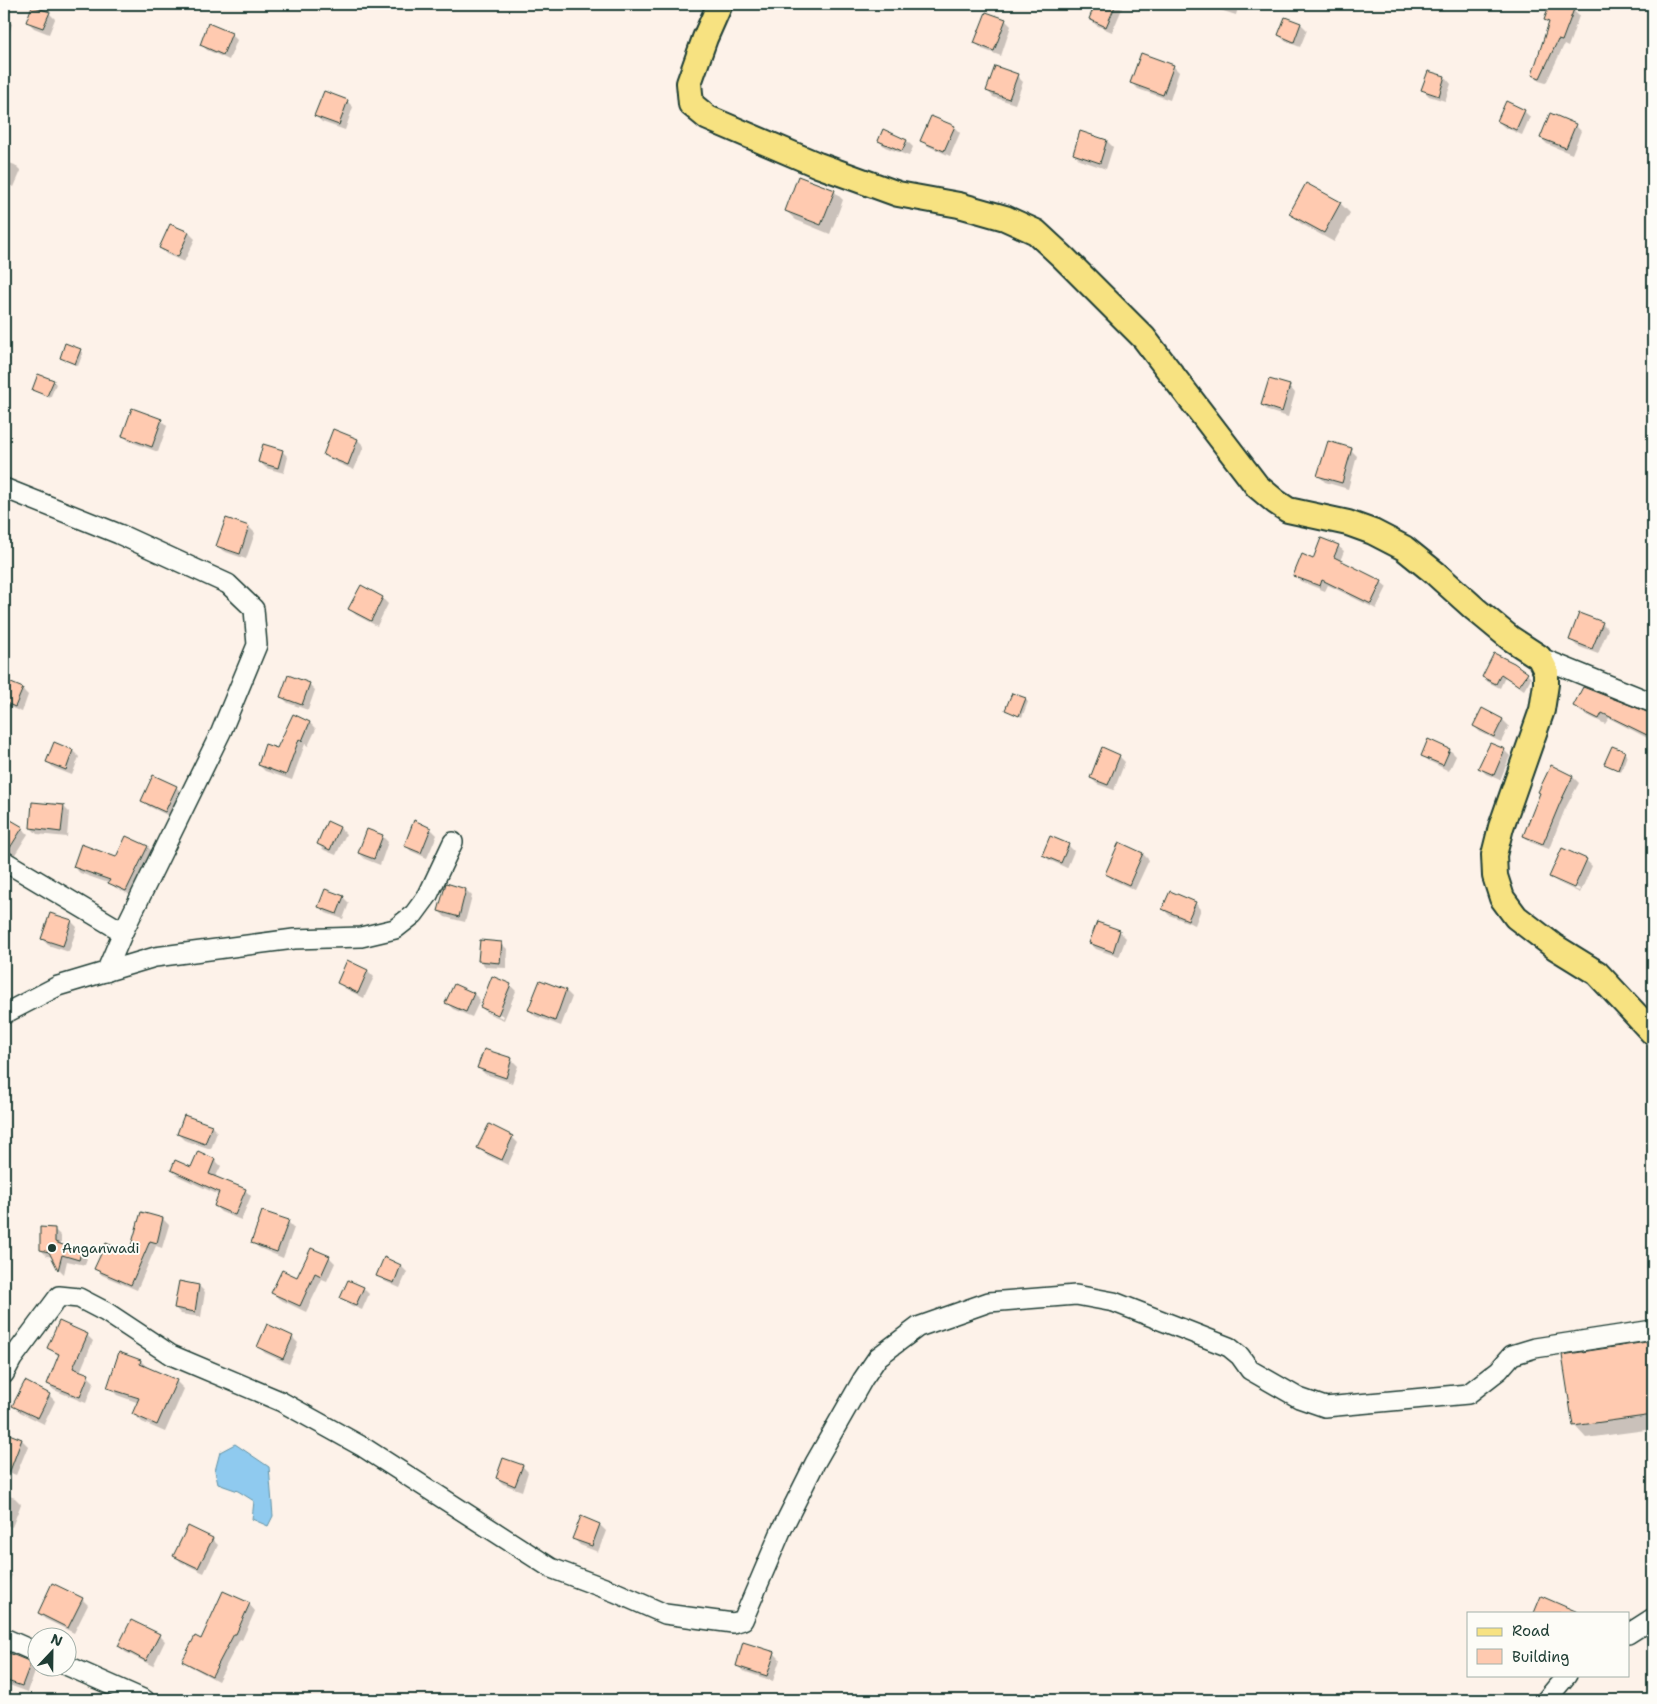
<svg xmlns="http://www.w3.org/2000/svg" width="1657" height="1704" font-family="'Shantell Sans',sans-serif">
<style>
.water{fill:#8fcaef;stroke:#6292a4}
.shadow{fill:#0003;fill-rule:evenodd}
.building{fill:#ffcab0;stroke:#1f3d34}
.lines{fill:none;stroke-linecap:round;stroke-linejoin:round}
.minor-casing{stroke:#1f3d34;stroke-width:22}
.major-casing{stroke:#1f3d34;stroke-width:28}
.minor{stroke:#fdfcf7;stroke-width:19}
.major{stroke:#f7e281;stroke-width:24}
.poi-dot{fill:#1f3d34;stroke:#fdfcf7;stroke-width:2}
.labels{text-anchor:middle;stroke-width:4;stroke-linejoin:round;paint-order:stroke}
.poi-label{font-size:14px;fill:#1f3d34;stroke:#fdfcf7;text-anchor:start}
</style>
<rect width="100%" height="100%" fill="#fdf2e9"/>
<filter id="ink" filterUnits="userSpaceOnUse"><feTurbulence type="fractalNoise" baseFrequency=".02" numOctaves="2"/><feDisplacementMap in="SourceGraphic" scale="10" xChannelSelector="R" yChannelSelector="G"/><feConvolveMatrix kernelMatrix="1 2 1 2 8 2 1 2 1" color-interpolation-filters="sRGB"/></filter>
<g filter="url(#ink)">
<path class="water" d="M235 1444 269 1467 273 1516 268 1526 252 1519 254 1501 238 1491 218 1484 215 1471 220 1452Z"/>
<g class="shadow">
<path d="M243 4H252L250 7Z"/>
<path d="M1097 4H1117L1122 9 1112 32 1096 25 1090 19Z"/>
<path d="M1212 4H1239L1236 15 1217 9Z"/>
<path d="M1551 4H1556L1573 10 1579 16 1568 47 1564 45 1546 83 1539 81 1533 75 1549 24 1545 20Z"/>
<path d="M49 13 55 19 49 34 34 28 28 22Z"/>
<path d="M4 17 12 24 5 47H4Z"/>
<path d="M1286 18 1301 24 1307 30 1300 47 1285 41 1279 35Z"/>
<path d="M1005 20 1011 26 1001 56 982 49 976 43Z"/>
<path d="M231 34 237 40 229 60 207 50 201 44Z"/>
<path d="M1173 66 1179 72 1170 100 1138 89 1132 83Z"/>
<path d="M1428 72 1445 77 1451 84 1445 101 1429 96 1423 90Z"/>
<path d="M1017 76 1023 82 1015 104 993 97 987 90Z"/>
<path d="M347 101 353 107 345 130 322 122 316 116Z"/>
<path d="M1524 111 1530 117 1522 135 1504 127 1498 121Z"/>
<path d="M1575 125 1581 131 1572 154 1547 144 1541 138Z"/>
<path d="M954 127 960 133 950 156 928 146 922 140Z"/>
<path d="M879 141H907L913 147 909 156 885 147Z"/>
<path d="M1107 141 1113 147 1106 169 1080 160 1074 154Z"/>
<path d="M4 161 15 165 21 171 14 187 4 183Z"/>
<path d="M1307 185 1340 203 1350 213 1334 242 1300 223 1291 214Z"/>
<path d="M834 191 843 200 830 234 796 220 786 211Z"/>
<path d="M171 225 189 233 195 239 184 262 166 254 160 248Z"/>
<path d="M80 350 83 353 78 366 61 358Z"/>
<path d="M4 352 11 359 4 377Z"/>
<path d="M53 381 56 384 50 398 33 389Z"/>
<path d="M1289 386 1295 393 1288 417 1268 411 1262 405Z"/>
<path d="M161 420 167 426 158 452 129 441 123 435Z"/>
<path d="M334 431 358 440 364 446 354 470 331 460 325 454Z"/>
<path d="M1351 450 1357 456 1348 489 1325 482 1319 476Z"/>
<path d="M282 451 288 457 284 473 266 468 260 462Z"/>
<path d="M227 520 249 527 255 533 246 559 223 551 217 545Z"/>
<path d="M1338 546 1344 551 1340 561 1381 582 1387 587 1376 609 1328 585 1325 591 1300 581 1295 575 1314 560Z"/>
<path d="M382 598 388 604 377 626 356 615 350 609Z"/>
<path d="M1602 623 1608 629 1598 654 1577 646 1571 640Z"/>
<path d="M1494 655 1527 674 1531 678 1524 690 1505 677 1500 688 1488 682 1483 677Z"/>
<path d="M4 681 22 689 28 695 22 712 4 705Z"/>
<path d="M309 684 315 690 308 710 288 703 282 697Z"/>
<path d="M1584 688 1653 716V741L1609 718 1605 724 1581 712 1575 706Z"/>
<path d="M1025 699 1028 702 1022 717 1007 710Z"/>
<path d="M1482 709 1503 720 1509 726 1501 742 1480 732 1474 726Z"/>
<path d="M293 716 310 723 316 729 308 746 305 744 292 780 265 771 259 765 278 749Z"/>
<path d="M1429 741 1450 750 1456 756 1449 771 1429 761 1423 755Z"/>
<path d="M1612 747 1627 755 1621 772 1606 764Z"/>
<path d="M1504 750 1510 756 1500 780 1486 774 1480 768Z"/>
<path d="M73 751 79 757 72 775 54 768 48 762Z"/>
<path d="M1119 756 1125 762 1114 790 1097 784 1091 778Z"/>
<path d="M1573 777 1579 783 1565 809 1549 849 1530 842 1524 836Z"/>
<path d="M176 787 182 793 171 817 148 806 142 800Z"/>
<path d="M63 806 69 812 67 837 37 834 31 828Z"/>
<path d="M4 817 22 828 28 834 14 856 4 854Z"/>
<path d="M327 823 340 828 346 834 336 855 324 850 318 844Z"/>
<path d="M431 829 437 835 427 858 411 851 405 845Z"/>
<path d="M382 836 388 842 380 865 365 859 359 853Z"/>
<path d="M1120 844 1143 854 1149 860 1135 890 1113 880 1107 874Z"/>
<path d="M1068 845 1074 851 1067 868 1049 860 1043 854Z"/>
<path d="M148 847 154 853 133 896 116 888 111 884 80 873 74 867 117 858Z"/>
<path d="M1586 860 1592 866 1580 893 1557 882 1551 876ZM1556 878 1580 889 1579 891 1556 881Z"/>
<path d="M466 890 472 896 465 922 445 917 439 911Z"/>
<path d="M343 897 349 903 343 919 326 913 320 907Z"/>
<path d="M1195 903 1201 909 1195 925 1169 915 1163 909Z"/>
<path d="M71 921 77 927 69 952 48 945 42 939Z"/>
<path d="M1098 923 1120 932 1126 938 1119 957 1096 949 1090 943Z"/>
<path d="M501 943 507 949 506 968 486 967 480 961Z"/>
<path d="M348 962 368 971 374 977 364 998 344 988 338 982Z"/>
<path d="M540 981 566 991 572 997 561 1026 535 1016 529 1010Z"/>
<path d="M510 985 516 991 504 1020 487 1013 481 1007ZM486 1008 504 1016 503 1018 486 1011Z"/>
<path d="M454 986 474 994 480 1000 472 1017 453 1009 447 1003Z"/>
<path d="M485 1050 512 1060 518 1066 512 1083 485 1074 479 1068Z"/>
<path d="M211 1126 217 1132 211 1149 184 1140 178 1134Z"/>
<path d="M512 1137 518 1143 508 1165 485 1154 479 1148Z"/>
<path d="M199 1153 215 1160 221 1166 215 1178 245 1190 251 1196 241 1220 221 1212 215 1206 219 1195 178 1176 172 1170 192 1168Z"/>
<path d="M141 1213 163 1219 169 1225 162 1248 156 1246 137 1290 102 1275 96 1269 130 1255Z"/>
<path d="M288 1222 294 1228 283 1258 259 1248 252 1242Z"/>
<path d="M55 1230 61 1236V1245L81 1253 87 1259 85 1265 67 1261 64 1274 59 1269 53 1257 47 1256 41 1250Z"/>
<path d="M329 1257 335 1263 327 1281 322 1279 306 1312 279 1299 273 1293 298 1279Z"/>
<path d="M401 1266 407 1272 400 1288 384 1281 378 1275Z"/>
<path d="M180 1282 199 1286 205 1292 201 1317 181 1314 175 1308Z"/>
<path d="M363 1288 369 1294 362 1310 348 1304 342 1298Z"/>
<path d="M87 1335 93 1341 80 1372 88 1376 94 1382 86 1403 54 1390 48 1384 59 1356 49 1348Z"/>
<path d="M292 1337 298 1343 289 1364 265 1353 259 1347Z"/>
<path d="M1653 1342V1429L1586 1438 1574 1425 1564 1356Z"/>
<path d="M120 1354 141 1361 149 1369 176 1381 184 1389 165 1432 142 1422 134 1414 139 1403 117 1395 109 1387Z"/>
<path d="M25 1383 49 1395 55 1401 44 1424 20 1412 14 1406Z"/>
<path d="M4 1433 22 1440 28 1446 16 1475 4 1470Z"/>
<path d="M522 1466 528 1472 522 1491 503 1484 497 1478Z"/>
<path d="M4 1494 15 1498 21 1504 12 1527 4 1524Z"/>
<path d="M600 1525 606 1531 598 1552 580 1545 574 1539Z"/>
<path d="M212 1539 218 1545 204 1573 181 1562 175 1556Z"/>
<path d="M4 1568 12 1575 4 1593Z"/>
<path d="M82 1599 88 1605 74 1633 45 1619 39 1613Z"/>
<path d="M249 1604 255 1611 242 1640 240 1639 218 1681 190 1666 184 1660 201 1641Z"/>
<path d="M159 1635 165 1641 153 1666 125 1652 119 1646Z"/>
<path d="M7 1653 30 1663 36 1669 28 1692 4 1683V1662Z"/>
<path d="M774 1653 780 1659 773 1681 743 1671 737 1665Z"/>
<path d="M268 1695 283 1700H266Z"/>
</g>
<g class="building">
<path d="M1095 4H1116L1106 27 1089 19Z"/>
<path d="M1550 4H1560L1574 9 1562 41 1558 40 1540 78 1532 75 1549 22 1544 20Z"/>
<path d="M32 6 50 12 43 28 26 22Z"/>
<path d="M986 12 1006 19 994 51 974 43Z"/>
<path d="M1285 17 1301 23 1294 42 1278 35Z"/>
<path d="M208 23 232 33 223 55 200 45Z"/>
<path d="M1141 53 1174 65 1163 95 1130 83Z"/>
<path d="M995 66 1018 74 1009 99 986 91Z"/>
<path d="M1428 71 1445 76 1439 96 1421 90Z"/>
<path d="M324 91 348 100 339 125 314 116Z"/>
<path d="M1506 101 1525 110 1516 130 1497 121Z"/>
<path d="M1550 113 1576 124 1566 148 1540 138Z"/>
<path d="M931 116 955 126 944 151 920 141Z"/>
<path d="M883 129 907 140 902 151 878 141Z"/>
<path d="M1080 131 1107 140 1100 163 1073 154Z"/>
<path d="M798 176 835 190 821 225 785 211Z"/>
<path d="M1306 183 1341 202 1324 233 1289 214Z"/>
<path d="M170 224 189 232 178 257 159 248Z"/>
<path d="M65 343 81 349 75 364 60 358Z"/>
<path d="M38 374 54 380 47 396 32 390Z"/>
<path d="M1269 379 1290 385 1282 412 1261 405Z"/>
<path d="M132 408 162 419 152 447 122 436Z"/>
<path d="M333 429 358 439 348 465 323 455Z"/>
<path d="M1328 441 1352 448 1342 483 1317 476Z"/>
<path d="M263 444 283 450 278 468 258 462Z"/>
<path d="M226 518 249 526 240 554 216 546Z"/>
<path d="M1321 538 1339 545 1334 557 1382 581 1371 604 1322 580 1320 586 1293 576 1302 554 1313 559Z"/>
<path d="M361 585 383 597 371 621 348 609Z"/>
<path d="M1579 613 1603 622 1592 649 1569 640Z"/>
<path d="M1494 653 1514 663 1528 673 1519 686 1501 674 1496 684 1482 677Z"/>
<path d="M288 675 310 683 302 705 280 697Z"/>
<path d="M4 680 23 688 15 707 4 702Z"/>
<path d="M1583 687 1653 714V723L1647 735 1602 713 1599 719 1573 706Z"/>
<path d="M1012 693 1026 698 1019 716 1005 710Z"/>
<path d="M1482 708 1503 719 1494 737 1473 726Z"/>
<path d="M293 714 310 722 302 741 299 739 286 775 258 765 265 744 277 748Z"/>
<path d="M1428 739 1450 749 1443 765 1421 756Z"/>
<path d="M54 742 73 750 66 770 46 762Z"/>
<path d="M1490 743 1505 749 1494 775 1478 768Z"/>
<path d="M1612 746 1625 751 1618 770 1604 764Z"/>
<path d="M1102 747 1120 755 1108 785 1090 778Z"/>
<path d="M1551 765 1573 776 1560 803 1543 844 1523 836 1540 793 1538 792Z"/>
<path d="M153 775 177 786 165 812 141 801Z"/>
<path d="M32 802 64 805 61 832 30 828Z"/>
<path d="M4 816 23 827 8 851 4 850Z"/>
<path d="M414 820 431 828 421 853 404 846Z"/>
<path d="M327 821 340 827 330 850 317 844Z"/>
<path d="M367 829 383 835 374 859 358 853Z"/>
<path d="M126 836 148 846 126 891 108 883 110 880 73 867 81 844 116 857Z"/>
<path d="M1050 836 1069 844 1061 863 1042 855Z"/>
<path d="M1119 842 1143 853 1129 885 1105 874Z"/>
<path d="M1562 848 1587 859 1574 888 1549 877Z"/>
<path d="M446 883 466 889 459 917 438 911Z"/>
<path d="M325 889 344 896 337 914 318 907Z"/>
<path d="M1170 891 1196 902 1188 920 1162 909Z"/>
<path d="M50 913 72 920 63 946 41 939Z"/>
<path d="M1097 922 1120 930 1113 952 1089 943Z"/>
<path d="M480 940 502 942 500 963 478 961Z"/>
<path d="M347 960 368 970 358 993 337 983Z"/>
<path d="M492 976 511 984 498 1015 480 1007Z"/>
<path d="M540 980 566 990 555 1021 528 1010Z"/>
<path d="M454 984 474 993 466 1012 445 1003Z"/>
<path d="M484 1049 512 1058 506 1078 477 1068Z"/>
<path d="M184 1115 212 1125 205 1144 177 1134Z"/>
<path d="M489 1124 513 1136 502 1160 477 1148Z"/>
<path d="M198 1151 215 1159 209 1174 246 1189 235 1215 214 1206 219 1192 171 1170 175 1160 191 1167Z"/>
<path d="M262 1211 289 1220 277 1252 251 1243Z"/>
<path d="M141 1212 163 1218 157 1243 150 1241 131 1285 94 1269 106 1243 129 1253Z"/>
<path d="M40 1227 55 1228V1242L81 1252 79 1260 62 1255 58 1270 49 1252 40 1250Z"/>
<path d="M311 1248 330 1256 321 1276 315 1273 300 1306 271 1293 282 1270 297 1277Z"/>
<path d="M384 1257 401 1265 394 1283 376 1276Z"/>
<path d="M348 1280 364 1287 356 1305 340 1298Z"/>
<path d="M179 1281 199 1285 195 1312 174 1308Z"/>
<path d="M59 1321 88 1334 73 1368 89 1374 80 1397 47 1384 59 1354 47 1348Z"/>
<path d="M267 1324 293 1336 283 1359 257 1347Z"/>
<path d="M1653 1341V1415L1573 1426 1562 1355Z"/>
<path d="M119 1352 141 1360 140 1364 177 1380 157 1425 132 1414 139 1398 107 1388Z"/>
<path d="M25 1381 50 1394 38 1418 12 1406Z"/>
<path d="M4 1432 22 1439 5 1484H4Z"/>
<path d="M503 1458 523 1465 515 1486 496 1478Z"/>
<path d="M581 1516 600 1524 592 1546 572 1539Z"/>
<path d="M188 1526 213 1538 198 1568 173 1556Z"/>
<path d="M52 1583 83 1598 68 1628 38 1613Z"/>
<path d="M223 1591 250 1603 236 1634H234L212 1676 182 1661 195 1636 201 1639Z"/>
<path d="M1541 1596 1580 1613H1534Z"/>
<path d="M131 1620 160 1634 146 1661 118 1646Z"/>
<path d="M743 1642 775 1652 767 1676 736 1666Z"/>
<path d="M4 1651 31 1662 22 1686 4 1680Z"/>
</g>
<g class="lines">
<defs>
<g id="minor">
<path d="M4 488 119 534 228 584 254 609 257 645 221 732 123 932 4 861"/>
<path d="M1539 657 1653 703"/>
<path d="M106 972 123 932"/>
<path d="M4 1014 58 986 155 957 294 939 361 937 395 929 414 914 428 895 453 842"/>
<path d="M4 1374 12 1359 59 1296 79 1298 106 1312 171 1355 280 1401 363 1447 551 1568 615 1592 665 1614 733 1623 743 1620 781 1531 815 1463 863 1379 878 1357 918 1327 989 1302 1076 1295 1114 1302 1229 1347 1240 1356 1250 1370 1299 1398 1325 1407 1468 1394 1499 1370 1512 1355 1535 1348 1653 1330"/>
<path d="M1628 1634 1653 1618"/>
<path d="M4 1638 38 1653"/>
<path d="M68 1666 145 1700"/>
<path d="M1546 1700 1567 1675"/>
</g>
<path id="major" d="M720 4 705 38 689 83 691 104 708 118 818 165 898 194 959 205 1005 218 1036 232 1064 258 1144 338 1257 486 1276 502 1288 510 1348 523 1373 532 1404 548 1435 573 1475 609 1510 638 1539 657 1546 671V684L1542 710 1501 827 1494 855 1495 876 1502 898 1516 917 1555 947 1597 973 1653 1033"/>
</defs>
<use href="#minor" class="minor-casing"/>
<use href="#major" class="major-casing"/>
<use href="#minor" class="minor"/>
<use href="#major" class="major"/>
</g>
</g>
<circle class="poi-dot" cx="52" cy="1248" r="5"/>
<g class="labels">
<g class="poi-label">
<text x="62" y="1253">Anganwadi</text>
</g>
</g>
<rect width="1657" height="1704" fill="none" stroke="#fdfcf7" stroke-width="20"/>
<rect x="10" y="10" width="1637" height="1684" fill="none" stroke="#1f3d34" stroke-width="2" filter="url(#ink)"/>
<rect x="1467" y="1612" width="162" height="65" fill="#fdfcf7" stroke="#a4b0a9"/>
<rect x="1477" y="1628" width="25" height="8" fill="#f7e281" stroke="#a4b0a9"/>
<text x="1512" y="1636" font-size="15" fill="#1f3d34">Road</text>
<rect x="1477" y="1649" width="25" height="15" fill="#ffcab0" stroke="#a4b0a9"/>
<text x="1512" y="1662" font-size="15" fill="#1f3d34">Building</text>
<g transform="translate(52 1652) rotate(22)"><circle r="24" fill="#fdfcf7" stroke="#a4b0a9"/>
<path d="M0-4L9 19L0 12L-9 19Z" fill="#1f3d34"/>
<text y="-8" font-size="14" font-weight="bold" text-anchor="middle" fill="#1f3d34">N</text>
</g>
</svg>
